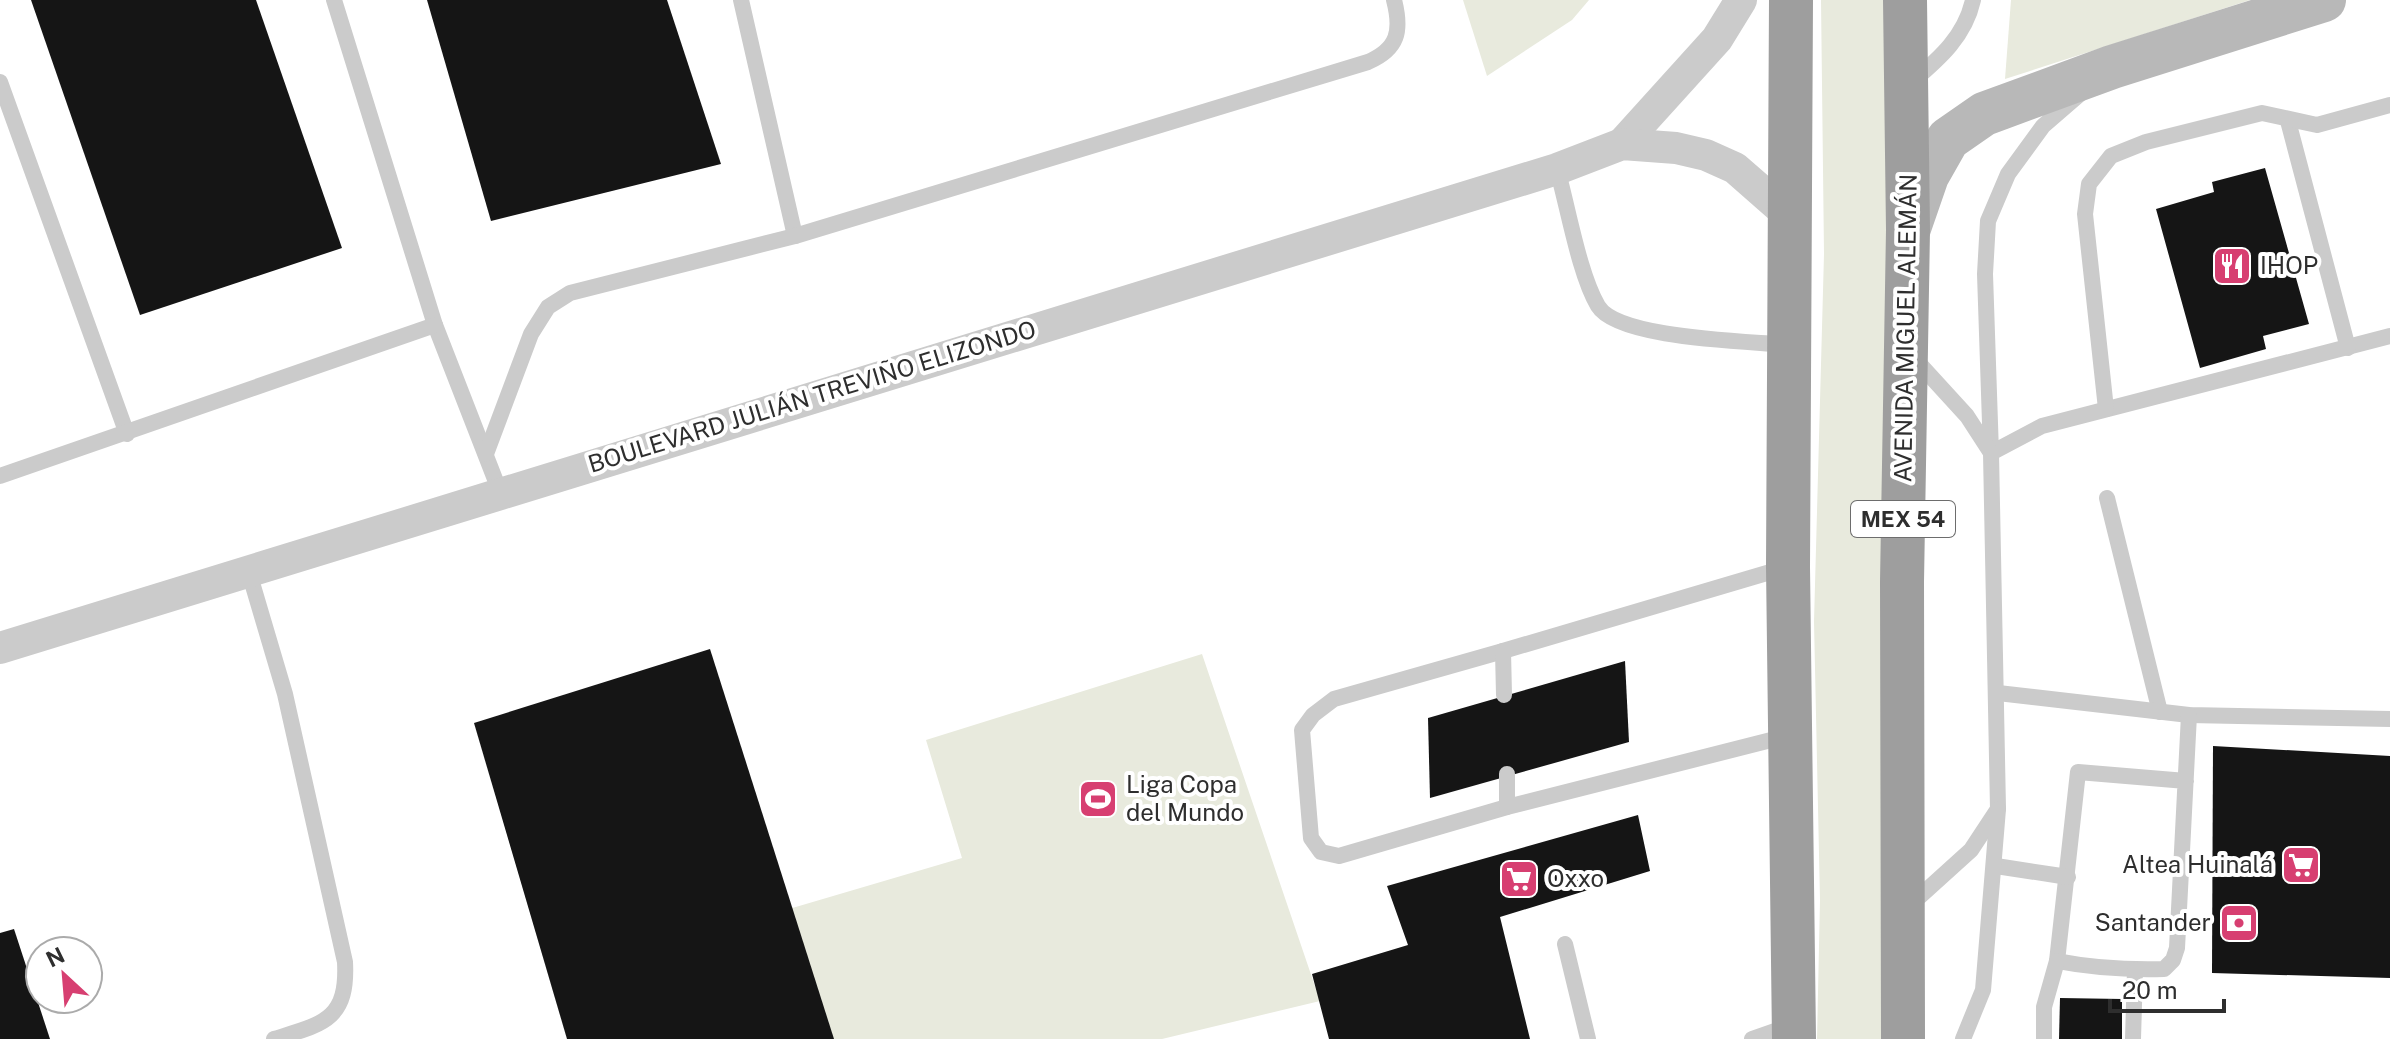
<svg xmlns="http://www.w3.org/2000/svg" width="2390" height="1039" font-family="'Public Sans',sans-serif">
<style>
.green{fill:#e8eadd}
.building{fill:#151515}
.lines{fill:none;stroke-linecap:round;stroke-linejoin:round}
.service{stroke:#cbcbcb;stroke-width:16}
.minor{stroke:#cbcbcb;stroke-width:32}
.secondary{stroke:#b8b8b8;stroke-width:44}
.trunk{stroke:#9e9e9e;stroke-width:44}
.labels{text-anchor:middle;stroke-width:8;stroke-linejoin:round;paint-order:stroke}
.shield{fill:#fff;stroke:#6d6d6d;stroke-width:2}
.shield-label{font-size:22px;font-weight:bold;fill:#2e2e2e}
.poi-label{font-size:24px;fill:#2e2e2e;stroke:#fff;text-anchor:start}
.street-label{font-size:24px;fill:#2e2e2e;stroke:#fff}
</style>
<rect width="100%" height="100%" fill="#fff"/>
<g class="green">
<path d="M1463 0H1589L1572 20 1487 76Z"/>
<path d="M1821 0H1887L1883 1039H1817L1820 900 1814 622 1824 254Z"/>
<path d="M2011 0H2250L2005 79Z"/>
<path d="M1202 654 1320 1001 1162 1039H811L772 914 962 858 926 740Z"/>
</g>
<g class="building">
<path d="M31 0H256L342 248 140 315Z"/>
<path d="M427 0H667L721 164 491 221Z"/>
<path d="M2265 168 2309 324 2263 336 2266 349 2200 368 2156 209 2214 192 2212 182Z"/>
<path d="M710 649 834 1039H567L474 723Z"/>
<path d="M1625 661 1629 742 1430 798 1428 718Z"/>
<path d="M2213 746 2390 756V978L2212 973Z"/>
<path d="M1638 815 1650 871 1500 917 1530 1039H1329L1312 974 1408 945 1387 886Z"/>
<path d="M14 929 50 1039H0V933Z"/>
<path d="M2060 998 2122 999V1039H2059Z"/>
</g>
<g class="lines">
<g class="service">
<path d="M334 0 435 325 500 492"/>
<path d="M741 0 795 236"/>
<path d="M1913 81C1940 58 1965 36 1973 0"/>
<path d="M0 82 127 434"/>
<path d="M2080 94 2043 126 2008 174 1988 221 1985 274 1991 453 2042 426 2390 336"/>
<path d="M2288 121 2348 348"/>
<path d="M1557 169C1568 207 1579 274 1598 306 1618 339 1748 341 1788 345"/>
<path d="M2106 409 2085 214 2089 184 2111 156 2146 142 2262 113 2317 125 2390 105"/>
<path d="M486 454 531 334 548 307 570 293 795 236 1368 62C1398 49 1402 31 1394 0"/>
<path d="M0 476 435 325"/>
<path d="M2107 498 2160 712"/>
<path d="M248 569 285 694 345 962C348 1020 323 1024 274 1039"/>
<path d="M1503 651 1334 699 1313 715 1302 730 1311 838 1321 852 1339 856 1507 807"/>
<path d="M1998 693 2189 715 2390 719"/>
<path d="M1504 695 1503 651 1787 567"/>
<path d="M1507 774V807L1787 736"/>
<path d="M2186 781 2078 772 2057 961C2093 968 2127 970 2164 969L2173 960 2177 948C2181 870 2185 793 2189 715"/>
<path d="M1996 866 2068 877"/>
<path d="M1908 907 1971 850 1998 809 1991 453 1967 416 1914 358"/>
<path d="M1565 944 1588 1039"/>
<path d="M1752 1039 1792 1025"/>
<path d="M1963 1039 1983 990 1998 809"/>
<path d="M2044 1039V1007L2057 961"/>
<path d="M2133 1039 2135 970"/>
</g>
<g class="minor">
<path d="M1622 144 1717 39 1741 0"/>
<path d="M0 648 1557 169 1622 144 1676 148 1706 155 1735 168 1791 217"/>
</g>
<path class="secondary" d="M1909 228 1927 176 1948 139 1984 114 2112 67 2324 0"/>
<g class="trunk">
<path d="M1791 0 1788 567 1794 1039"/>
<path d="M1903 1039 1902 582 1908 230 1905 0"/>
</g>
</g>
<defs>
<symbol id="restaurant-square" viewBox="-11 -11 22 22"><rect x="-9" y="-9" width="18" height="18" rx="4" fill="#d73f71" stroke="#fff"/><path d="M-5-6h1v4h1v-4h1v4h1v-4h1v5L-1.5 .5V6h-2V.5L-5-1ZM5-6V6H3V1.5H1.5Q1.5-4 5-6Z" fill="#fff"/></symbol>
<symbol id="stadium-square" viewBox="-11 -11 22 22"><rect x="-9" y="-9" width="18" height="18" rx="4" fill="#d73f71" stroke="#fff"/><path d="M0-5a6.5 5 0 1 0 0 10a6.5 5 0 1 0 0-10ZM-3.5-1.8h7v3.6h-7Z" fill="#fff"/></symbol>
<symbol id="supermarket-square" viewBox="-11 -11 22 22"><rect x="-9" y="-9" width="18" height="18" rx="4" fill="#d73f71" stroke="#fff"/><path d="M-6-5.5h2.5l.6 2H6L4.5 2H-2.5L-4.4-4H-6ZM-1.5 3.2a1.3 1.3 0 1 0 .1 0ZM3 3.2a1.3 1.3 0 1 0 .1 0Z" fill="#fff"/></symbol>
<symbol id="bank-square" viewBox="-11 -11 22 22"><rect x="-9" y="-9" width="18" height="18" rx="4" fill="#d73f71" stroke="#fff"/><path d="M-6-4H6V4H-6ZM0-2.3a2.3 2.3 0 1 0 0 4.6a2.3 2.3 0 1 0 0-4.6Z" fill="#fff"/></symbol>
</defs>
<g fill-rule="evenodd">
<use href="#restaurant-square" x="2210" y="244" width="44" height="44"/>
<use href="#stadium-square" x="1076" y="777" width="44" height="44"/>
<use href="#supermarket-square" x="2279" y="843" width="44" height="44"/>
<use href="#supermarket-square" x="1497" y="857" width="44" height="44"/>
<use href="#bank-square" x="2217" y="901" width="44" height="44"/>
</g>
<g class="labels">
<rect class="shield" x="1851" y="501" width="104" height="36" rx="6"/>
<g class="shield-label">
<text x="1903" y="527">MEX 54</text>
</g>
<g class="poi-label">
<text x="2260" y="274">IHOP</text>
<text x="1126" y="793">Liga Copa<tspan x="1126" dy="28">del Mundo</tspan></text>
<text x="2273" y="873" text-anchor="end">Altea Huinalá</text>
<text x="1547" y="887">Oxxo</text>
<text x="2211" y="931" text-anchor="end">Santander</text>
</g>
<g class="street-label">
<text transform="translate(1906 328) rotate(-89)" y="8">AVENIDA MIGUEL ALEMÁN</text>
<text transform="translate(812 397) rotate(-17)" y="8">BOULEVARD JULIÁN TREVIÑO ELIZONDO</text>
</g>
</g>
<g transform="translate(64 975) rotate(334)"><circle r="38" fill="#ffffff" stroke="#ababab" stroke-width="2"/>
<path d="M0-6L14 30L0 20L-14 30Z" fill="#d73f71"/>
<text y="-12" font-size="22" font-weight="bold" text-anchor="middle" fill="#2e2e2e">N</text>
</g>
<path d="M2110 999v12h114v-12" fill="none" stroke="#2e2e2e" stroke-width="4"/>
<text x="2122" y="999" font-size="24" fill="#2e2e2e" stroke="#ffffff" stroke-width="6" paint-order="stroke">20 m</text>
</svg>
